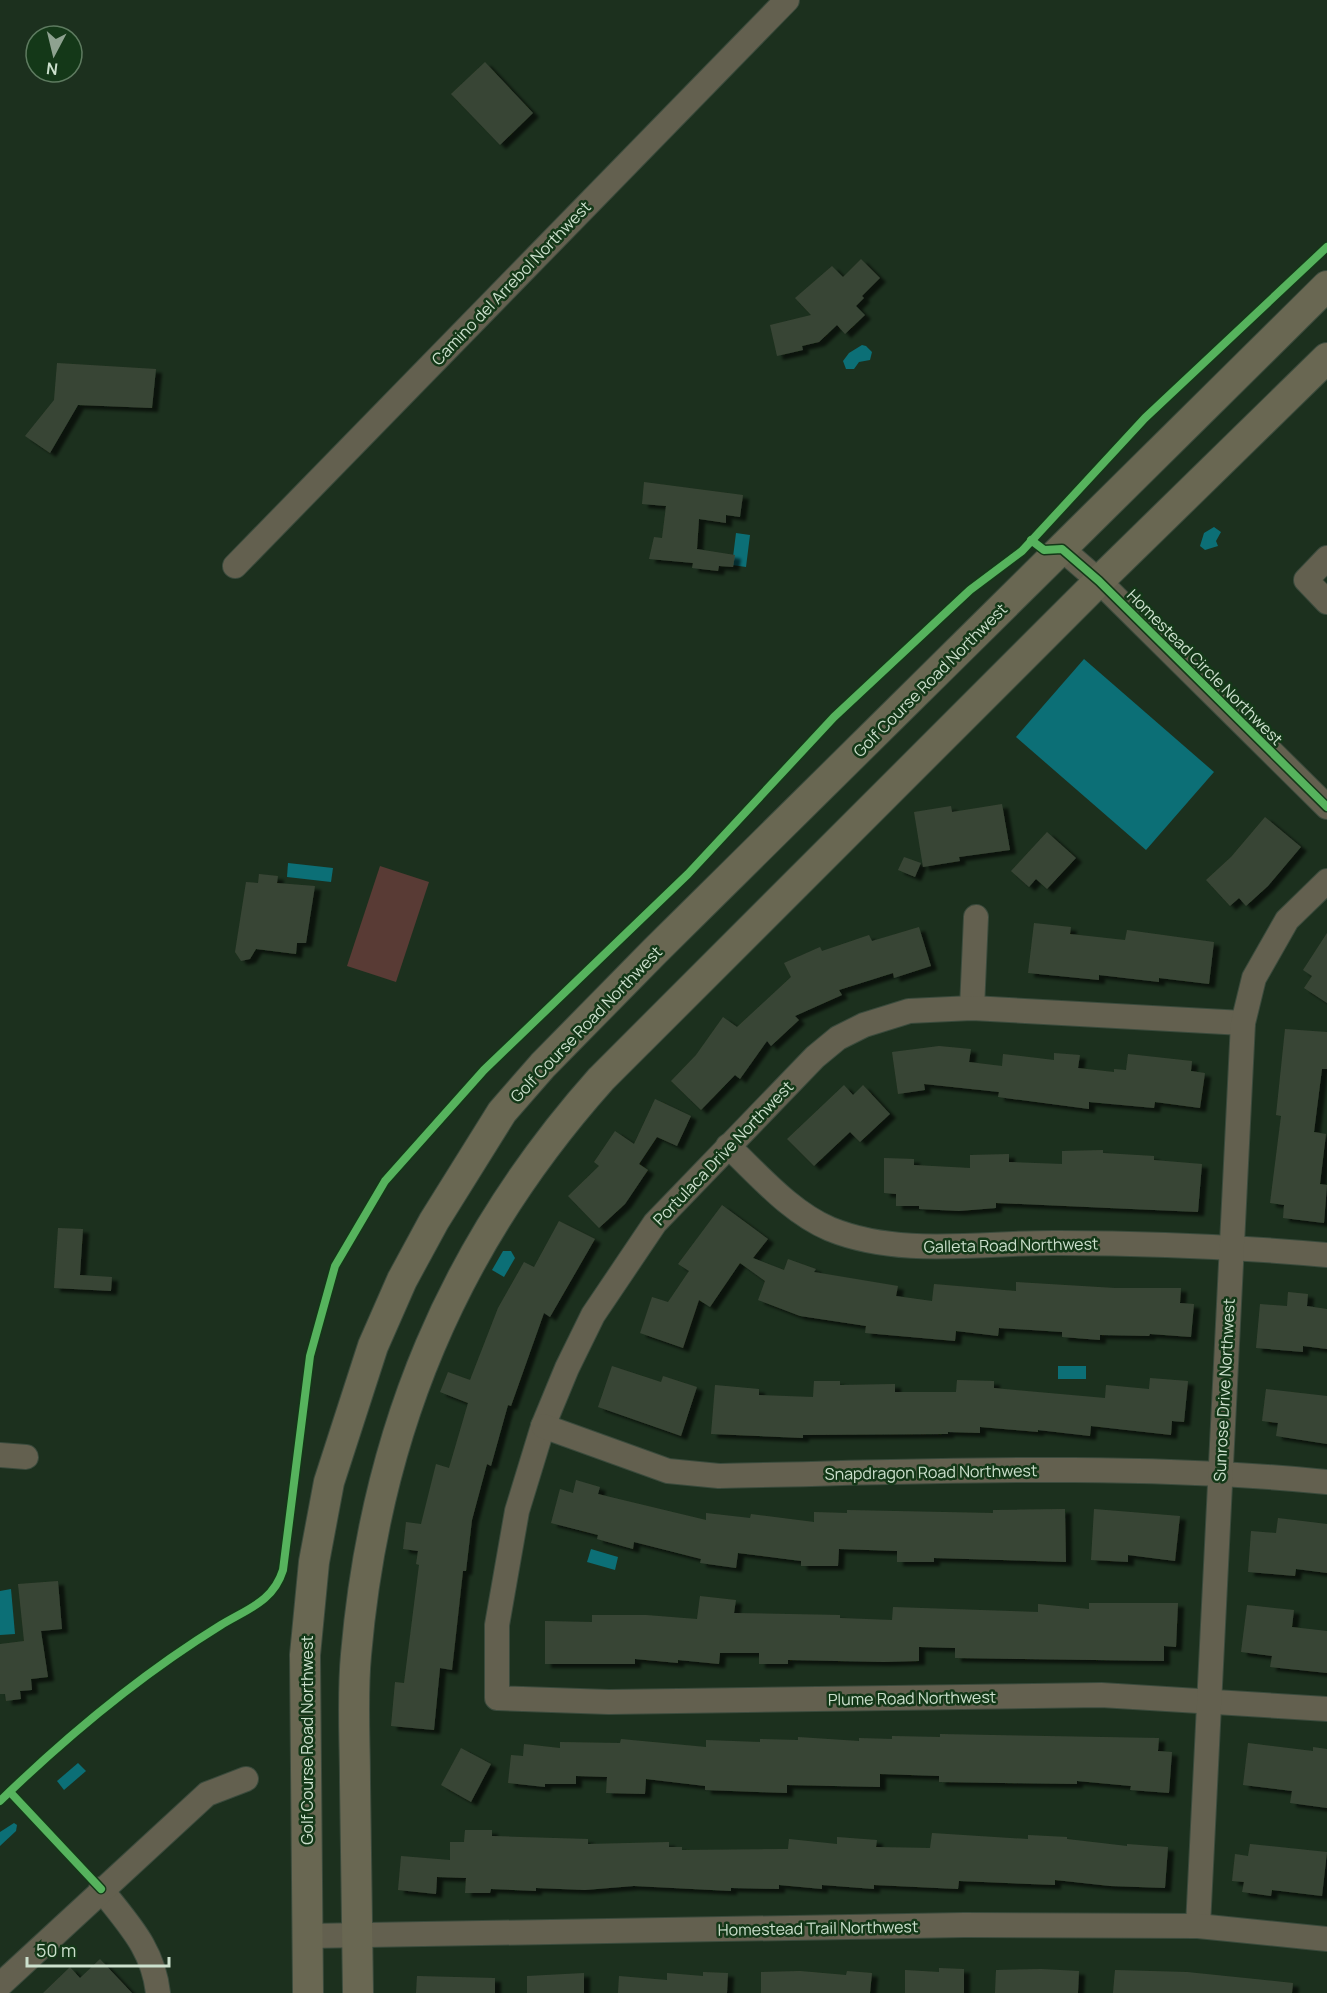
<svg xmlns="http://www.w3.org/2000/svg" width="1327" height="1993" font-family="Manrope,sans-serif">
<style>
.green{fill:#593b35}
.water{fill:#0c6f76}
.building{fill:#394535;filter:url(#shadow)}
.lines{fill:none;stroke-linecap:round;stroke-linejoin:round}
.minor-casing{stroke:#3a4a3c;stroke-width:26}
.major-casing{stroke:#3a4a3c;stroke-width:32}
.minor{stroke:#63604f;stroke-width:24}
.major{stroke:#696752;stroke-width:30}
.cycleway-casing{stroke:#143818;stroke-width:11}
.cycleway{stroke:#56b35d;stroke-width:8}
.labels{text-anchor:middle;stroke-width:5;stroke-linejoin:round;paint-order:stroke}
.street-label{font-size:16px;fill:#cce0cd;stroke:#143818}
</style>
<defs>
<filter id="shadow"><feDropShadow dx="6" dy="4" stdDeviation="1.5" flood-color="#0009"/></filter>
</defs>
<rect width="100%" height="100%" fill="#1c301e"/>
<path class="green" d="M380 866 429 882 396 982 347 966Z"/>
<g class="water">
<path d="M862 345 866 346 872 352 870 360 859 362 854 369H846L843 361 849 353Z"/>
<path d="M1214 527 1221 532 1216 541 1218 546 1205 550 1200 546 1204 533Z"/>
<path d="M736 533 750 535 746 567 732 565Z"/>
<path d="M1084 659 1214 772 1146 850 1016 737Z"/>
<path d="M288 863 333 868 331 882 287 877Z"/>
<path d="M503 1251H511L515 1258 504 1277 492 1270Z"/>
<rect x="1058" y="1366" width="28" height="13"/>
<path d="M591 1549 618 1557 615 1570 587 1562Z"/>
<path d="M11 1589 15 1634 0 1635V1591Z"/>
<path d="M78 1763 86 1771 64 1790 57 1781Z"/>
<path d="M14 1823 17 1825 16 1831 0 1846V1832Z"/>
</g>
<g class="building">
<path d="M485 62 533 113 500 145 451 94Z"/>
<path d="M861 259 880 278 862 296 864 298 856 306 865 315 845 334 837 325 819 342 802 346 803 350 777 356 770 325 811 315 795 298 832 266 843 277Z"/>
<path d="M57 363 156 369 152 408 78 405 50 453 25 436 54 400Z"/>
<path d="M644 482 743 495 740 517 726 515V523L699 519 697 549 735 555 733 567 719 566 718 571 692 568 693 563 649 559 654 537 662 538 666 506 642 504Z"/>
<path d="M1002 804 1010 850 959 857 960 861 923 867 914 812 951 806 952 812Z"/>
<path d="M1265 817 1301 847 1268 886 1246 906 1239 898 1230 906 1206 880 1231 857Z"/>
<path d="M1047 832 1076 858 1047 889 1036 879 1029 887 1011 871Z"/>
<path d="M904 857 921 863 915 877 898 870Z"/>
<path d="M259 874 278 876 277 883 315 886 306 943H297L296 954 256 949 250 959 241 961 235 952 246 882 258 883Z"/>
<path d="M1034 923 1071 927 1070 934 1125 940 1127 930 1214 942 1209 984 1159 978V982L1099 975V980L1028 973Z"/>
<path d="M919 927 931 966 894 978 893 973 839 990 842 995 795 1016 799 1020 771 1046 767 1041 740 1079 735 1075 701 1110 671 1081 696 1055 723 1017 737 1027 791 977 784 963 820 947 822 951 869 935 872 941Z"/>
<path d="M1327 933V1003L1304 988 1312 976 1303 970Z"/>
<path d="M1285 1029 1327 1032V1069H1322L1314 1132 1326 1134 1320 1184 1327 1185 1324 1223 1283 1218 1284 1205 1270 1203 1281 1116 1276 1115Z"/>
<path d="M939 1046 971 1049 969 1062 1002 1066 1003 1054 1054 1060V1053L1080 1055 1078 1068 1114 1072V1069L1126 1070 1128 1054 1192 1061 1191 1071 1205 1073 1200 1108 1155 1102 1154 1108 1089 1102V1109L998 1097 999 1092 924 1084 925 1090 898 1094 892 1052Z"/>
<path d="M844 1085 853 1095 863 1085 890 1114 860 1142 850 1132 814 1166 787 1139Z"/>
<path d="M655 1099 691 1116 677 1146 657 1137 639 1164 648 1170 625 1204 599 1228 568 1196 599 1166 594 1162 615 1131 634 1144Z"/>
<path d="M1103 1150V1153L1154 1156V1160L1202 1164 1198 1212 996 1203V1208L959 1211 919 1209V1206H896V1194L884 1193V1158L914 1159V1165L970 1168V1155L1009 1154V1162L1062 1164V1151Z"/>
<path d="M722 1205 768 1239 753 1258 784 1270 788 1259 816 1269 814 1272 898 1286 896 1296 932 1301 934 1284 1016 1291V1282L1115 1288H1181L1180 1303 1194 1304 1191 1337 1150 1334 1149 1336 1100 1335V1340L1062 1337V1332L999 1328 998 1336 956 1331 955 1341 865 1333 866 1326 800 1316 758 1300 765 1281 740 1263 710 1307 699 1300 683 1348 640 1333 652 1297 668 1302 689 1271 678 1264Z"/>
<path d="M559 1221 595 1239 550 1317 544 1313 511 1406 508 1405 491 1466 487 1464 472 1520 466 1571H463L452 1670 440 1668 434 1730 391 1726 395 1682 404 1683 419 1565 416 1564 418 1551 403 1549 406 1522 421 1524 436 1464 449 1468 468 1403 440 1392 448 1372 470 1380 498 1308 524 1262 534 1267Z"/>
<path d="M58 1228 83 1229 80 1275 112 1277 111 1291 54 1288Z"/>
<path d="M1288 1292 1308 1294 1307 1306 1327 1309V1349L1303 1346V1352L1256 1348 1260 1304 1287 1306Z"/>
<path d="M612 1366 661 1382 663 1376 697 1387 681 1436 598 1407Z"/>
<path d="M1150 1378 1188 1381 1184 1422 1172 1421 1171 1435 1091 1426 1090 1436 1038 1430V1432L980 1427V1433L948 1432V1434L803 1435V1438L711 1434 715 1385 759 1389V1395L813 1397 814 1381H840V1385L895 1384V1392H956L957 1380 994 1381V1388L1105 1398 1106 1385 1149 1389Z"/>
<path d="M1266 1389 1327 1396V1444L1276 1436 1278 1423 1262 1421Z"/>
<path d="M576 1480 600 1487 598 1494 706 1520V1513L750 1518 751 1514 814 1522V1512L847 1513V1510L993 1513V1510L1065 1509 1066 1562 934 1558V1562H897V1551L839 1549 838 1566H801V1561L738 1553 736 1568 700 1563 701 1559 634 1542 633 1549 597 1539 598 1535 551 1523 560 1489 573 1493Z"/>
<path d="M1094 1509 1180 1516 1175 1561 1128 1555V1562L1091 1560Z"/>
<path d="M1278 1518 1327 1524V1573L1296 1569 1295 1576 1248 1572 1251 1531 1276 1533Z"/>
<path d="M58 1581 62 1629 41 1631 48 1677 31 1679 32 1690 20 1691 21 1699 6 1701 5 1694H0V1644L24 1641 18 1584Z"/>
<path d="M700 1596 736 1600 734 1613 840 1615V1618L892 1620 893 1607 1038 1612V1604L1089 1609V1603H1178L1176 1647 1164 1646V1661L955 1658V1648L919 1647V1661L884 1662 788 1660V1664H759V1653H720L719 1664 678 1660V1663L635 1659V1664H545V1621L592 1622V1615H646L697 1619Z"/>
<path d="M1247 1605 1294 1610 1292 1627 1327 1631V1673L1270 1667 1272 1656 1241 1652Z"/>
<path d="M940 1734 1159 1738 1158 1751 1172 1752 1169 1793 1130 1790 1131 1786 1077 1781V1784L939 1782V1776L880 1774V1787L787 1785V1793L705 1790V1786L646 1779 645 1794 606 1793 607 1777 576 1776V1784H545V1787L508 1783 511 1755 523 1756 524 1744 560 1748V1742L620 1743 621 1739 706 1747V1740L760 1742V1739L798 1740V1737L859 1741V1738L892 1739V1736L940 1737Z"/>
<path d="M1248 1743 1313 1751V1747L1327 1749V1808L1290 1803 1292 1791 1243 1785Z"/>
<path d="M461 1748 491 1764 471 1802 441 1785Z"/>
<path d="M465 1830H492V1836L588 1839V1844L669 1842V1847H682V1850L788 1849 789 1839 837 1844V1837L877 1840 876 1847 930 1848 932 1833 1028 1839V1835L1067 1837V1839L1127 1846V1844L1168 1847 1165 1888 1110 1886 1055 1880V1885L959 1881 958 1889 874 1885V1889L822 1885V1889L779 1885V1889L731 1888V1891L634 1886 585 1890 536 1888V1891L491 1889 490 1893H465L466 1878 437 1877 436 1894 398 1890 401 1856 450 1860V1842H464Z"/>
<path d="M1250 1844 1327 1852 1322 1896 1272 1890 1271 1896 1242 1892 1244 1882 1232 1881 1235 1854 1248 1856Z"/>
<path d="M100 1959 132 1993H43L70 1967 80 1978Z"/>
<path d="M939 1968 964 1969V1993H905V1970L939 1972Z"/>
<path d="M1041 1969 1079 1971 1078 1993H995L996 1970Z"/>
<path d="M1115 1970 1187 1972 1293 1983 1292 1993H1113Z"/>
<path d="M847 1971 872 1973 870 1993H761V1972L800 1971 846 1975Z"/>
<path d="M703 1972 728 1973 727 1993H618L619 1976 667 1980V1973L703 1976Z"/>
<path d="M584 1973V1993H527V1976Z"/>
<path d="M417 1976 495 1978V1993H416Z"/>
</g>
<g class="lines">
<defs>
<g id="minor">
<path d="M1062 549 1099 581 1327 807"/>
<path d="M1327 558 1306 580 1327 602"/>
<path d="M235 566 787 0"/>
<path d="M972 1008 976 917"/>
<path d="M1243 1023 972 1008 909 1011 864 1025 838 1038 815 1057 655 1223 593 1315 567 1368 543 1426 517 1511 497 1625V1698L609 1702 1101 1695 1327 1709"/>
<path d="M728 1146C759 1175 790 1212 830 1229 901 1258 984 1242 1059 1243 1149 1243 1238 1247 1327 1255"/>
<path d="M543 1426 668 1471 719 1476C921 1472 1125 1462 1327 1482"/>
<path d="M0 1455 26 1457"/>
<path d="M101 1889C128 1924 153 1948 158 1993"/>
<path d="M1198 1926 1243 1023 1254 978 1287 920 1327 881"/>
<path d="M308 1936 964 1925 1198 1926 1327 1939"/>
<path d="M0 1985 207 1794 246 1779"/>
</g>
<g id="major">
<path d="M308 1993 305 1655 314 1562 329 1482 373 1346 402 1280 434 1221 502 1112 543 1065 655 951 1327 286"/>
<path d="M358 1993C357 1923 356 1852 355 1782 355 1740 352 1697 356 1655 375 1433 453 1245 601 1079L1099 581 1327 358"/>
</g>
</defs>
<use href="#minor" class="minor-casing"/>
<use href="#major" class="major-casing"/>
<use href="#minor" class="minor"/>
<use href="#major" class="major"/>
<defs>
<g id="cycleway">
<path d="M1031 540 1044 550 1062 549 1099 581 1327 807"/>
<path d="M10 1792 101 1889"/>
<path d="M0 1801C68 1735 140 1675 221 1625 247 1609 273 1602 283 1570L310 1356 335 1266 385 1181 484 1070 688 874 834 717 970 590 1022 551 1145 418 1327 247"/>
</g>
</defs>
<use href="#cycleway" class="cycleway-casing"/>
<use href="#cycleway" class="cycleway"/>
</g>
<g class="labels">
<g class="street-label">
<text transform="translate(511 283) rotate(-46)" y="6">Camino del Arrebol Northwest</text>
<text transform="translate(1205 667) rotate(45)" y="6">Homestead Circle Northwest</text>
<text transform="translate(930 680) rotate(-45)" y="6">Golf Course Road Northwest</text>
<text transform="translate(586 1024) rotate(-46)" y="6">Golf Course Road Northwest</text>
<text transform="translate(723 1153) rotate(-46)" y="6">Portulaca Drive Northwest</text>
<text transform="translate(1011 1245) rotate(-1)" y="6">Galleta Road Northwest</text>
<text transform="translate(1224 1390) rotate(-87)" y="6">Sunrose Drive Northwest</text>
<text transform="translate(931 1472) rotate(-1)" y="6">Snapdragon Road Northwest</text>
<text transform="translate(912 1698) rotate(-1)" y="6">Plume Road Northwest</text>
<text transform="translate(307 1740) rotate(-90)" y="6">Golf Course Road Northwest</text>
<text transform="translate(818 1928) rotate(-1)" y="6">Homestead Trail Northwest</text>
</g>
</g>
<g transform="translate(54 54) rotate(187)"><circle r="28" fill="#143818" stroke="#5e7b60" stroke-width="1.5"/>
<path d="M0-4.5L10 22L0 15L-10 22Z" fill="#8ea290"/>
<text y="-9" font-size="16" font-weight="bold" text-anchor="middle" fill="#cce0cd">N</text>
</g>
<path d="M27 1957v9h142v-9" fill="none" stroke="#cce0cd" stroke-width="3"/>
<text x="36" y="1957" font-size="18" fill="#cce0cd" stroke="#143818" stroke-width="4.5" paint-order="stroke">50 m</text>
</svg>
